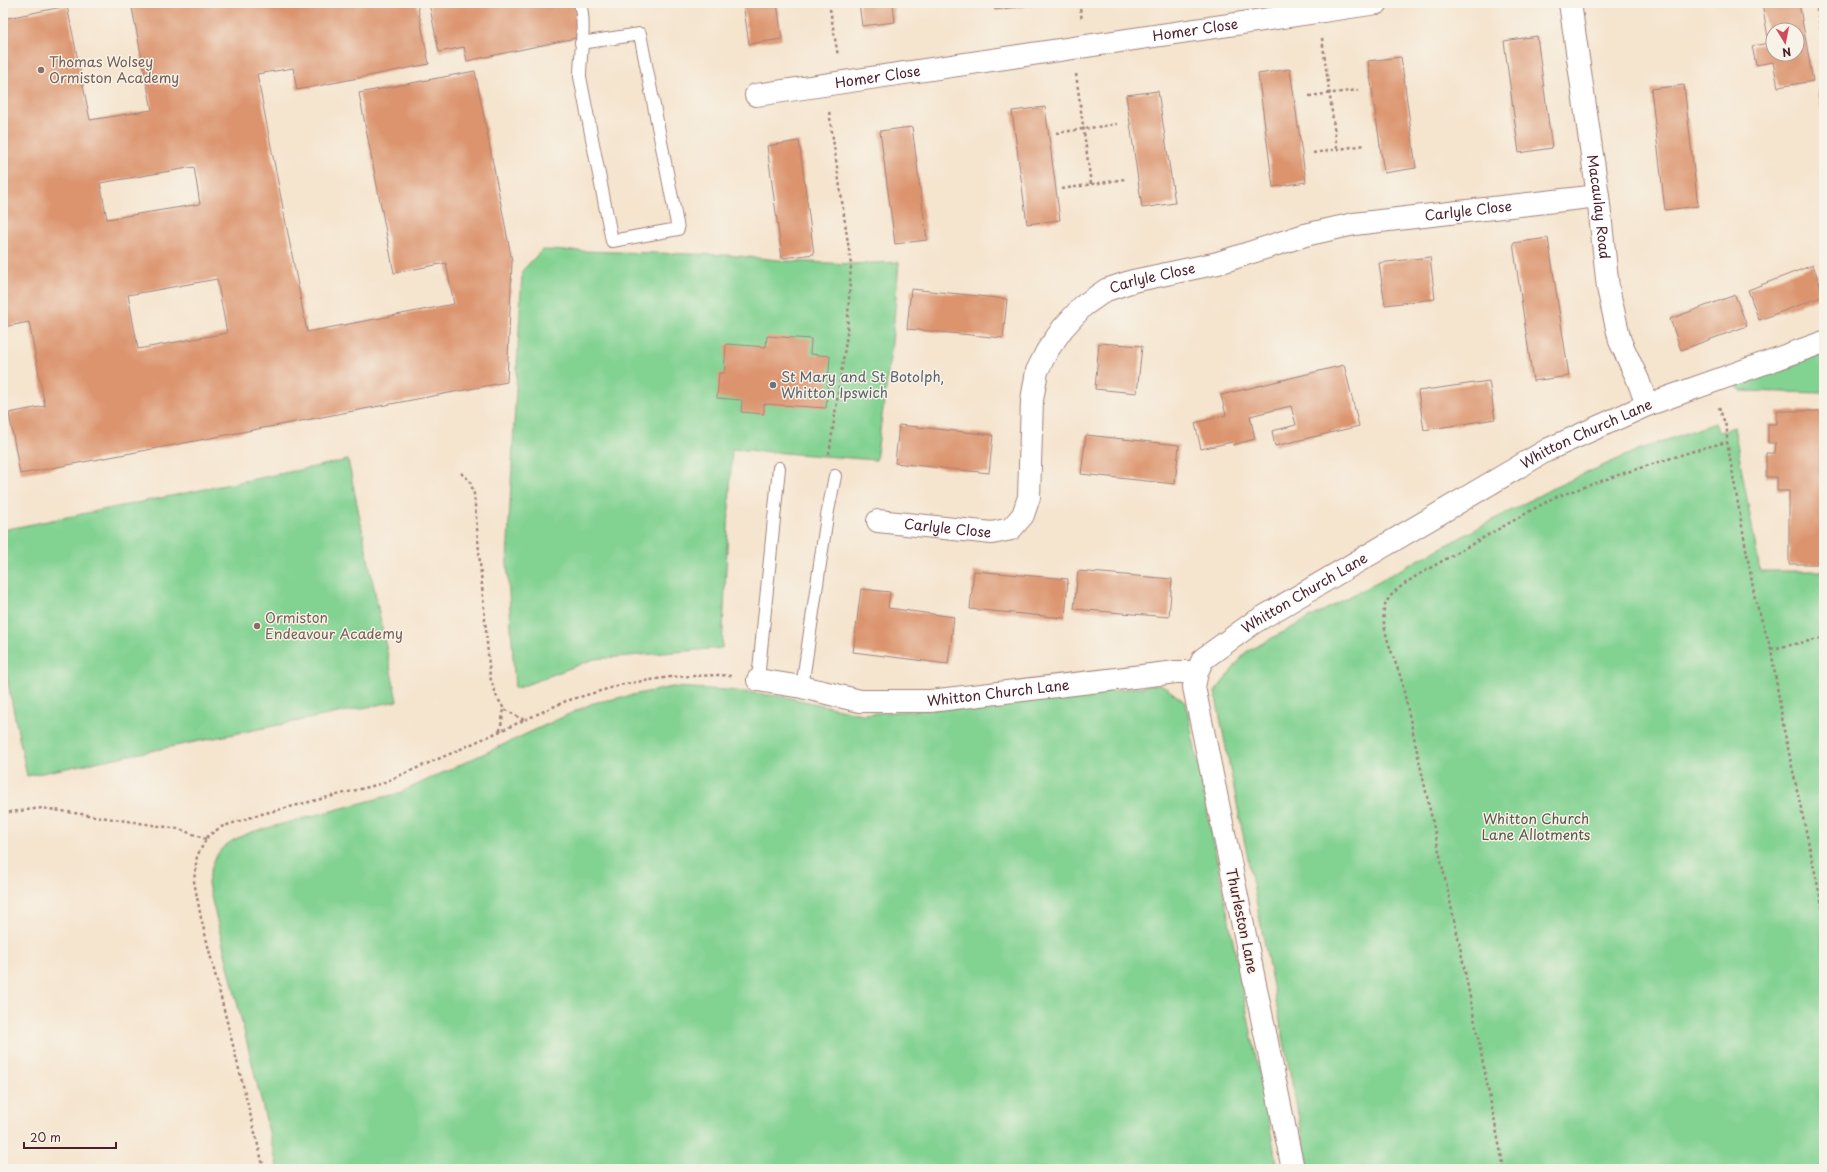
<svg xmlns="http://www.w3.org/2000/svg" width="1827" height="1172" font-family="'Playpen Sans',sans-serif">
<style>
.green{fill:#82d292;stroke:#66785e}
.building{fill:#dc946e;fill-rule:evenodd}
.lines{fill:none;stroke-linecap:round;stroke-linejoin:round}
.lane-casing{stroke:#a0827c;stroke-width:14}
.street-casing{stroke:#a0827c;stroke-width:24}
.path{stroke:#a0827c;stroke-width:2.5;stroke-dasharray:3 3;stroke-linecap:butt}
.lane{stroke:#fff;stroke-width:12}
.street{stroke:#fff;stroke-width:22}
.education-dot{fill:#8d6e63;stroke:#f7f3e8;stroke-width:1.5}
.worship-dot{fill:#6b7280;stroke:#f7f3e8;stroke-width:1.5}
.labels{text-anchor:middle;stroke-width:3;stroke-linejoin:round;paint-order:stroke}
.street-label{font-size:14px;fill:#4a1f2b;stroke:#f7f3e8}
.education-label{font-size:14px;fill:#785e54;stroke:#f7f3e8;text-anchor:start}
.worship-label{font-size:14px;fill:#5b616d;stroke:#f7f3e8;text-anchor:start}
.park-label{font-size:14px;fill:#5b554a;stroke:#f7f3e8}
</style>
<rect width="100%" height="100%" fill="#f7f3e8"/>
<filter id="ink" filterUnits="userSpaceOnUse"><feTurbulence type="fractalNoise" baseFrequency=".025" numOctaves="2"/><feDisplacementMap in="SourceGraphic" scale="8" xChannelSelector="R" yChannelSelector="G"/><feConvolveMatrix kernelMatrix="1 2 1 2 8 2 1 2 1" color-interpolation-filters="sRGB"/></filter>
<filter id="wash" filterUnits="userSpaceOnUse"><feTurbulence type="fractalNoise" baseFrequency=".012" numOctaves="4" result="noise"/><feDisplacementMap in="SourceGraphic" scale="16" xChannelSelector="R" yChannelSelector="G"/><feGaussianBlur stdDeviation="0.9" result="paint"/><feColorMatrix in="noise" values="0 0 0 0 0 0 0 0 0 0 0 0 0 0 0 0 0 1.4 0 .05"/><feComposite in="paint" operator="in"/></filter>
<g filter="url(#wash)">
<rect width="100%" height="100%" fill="#f5e4ce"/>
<g class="green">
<path d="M542 250 728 255 788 261 851 264 899 262 892 343 876 460 732 449 722 648 594 659 515 689 507 562 522 271Z"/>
<path d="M1824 354V393L1741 391 1736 385 1813 356Z"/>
<path d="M1715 423 1719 432 1734 427 1760 571H1824V1169H1309L1215 692 1246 652 1551 489 1638 450Z"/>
<path d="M348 460 397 701 27 776 3 659V530Z"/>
<path d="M1161 684 1186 703 1278 1169H278L208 884C213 851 223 843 252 832L399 793 593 703 672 687 727 690 786 697 862 714 1013 704Z"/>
</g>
<g id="blocks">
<g class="building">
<path d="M131 3H417L429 64 297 90 293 68 257 74 307 332 454 304 446 263 394 273 359 93 475 71 512 261 507 382 20 474 9 413 45 406 29 322 3 327V226L5 225 3 217V19L67 6 90 120 152 110ZM194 167 200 204 107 219 100 183ZM217 279 227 333 138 349 128 295Z"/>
<path d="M429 3H578L585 36 467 61 464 47 439 52Z"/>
<path d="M743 3H777L782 39 749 44Z"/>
<path d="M859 3H893L895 22 862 26Z"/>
<path d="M994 3H1038V4L995 10Z"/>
<path d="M1762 3H1799L1813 81 1778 87 1773 62 1756 65 1752 46 1769 43ZM1773 30H1797V54H1773Z"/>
<path d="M1537 36 1552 148 1519 153 1504 41Z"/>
<path d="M1401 57 1416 168 1384 173 1368 61Z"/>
<path d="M1290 69 1306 182 1273 187 1258 74Z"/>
<path d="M1684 85 1698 206 1665 210 1651 89Z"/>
<path d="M1824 89V117L1823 118 1818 90Z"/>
<path d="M1158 91 1175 203 1142 208 1126 95Z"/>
<path d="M1045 107 1060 220 1027 224 1012 111Z"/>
<path d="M912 127 927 240 895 244 880 131Z"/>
<path d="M799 141 814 254 782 258 767 146Z"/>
<path d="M1548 238 1569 376 1533 381 1513 243Z"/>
<path d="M1430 257 1435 299 1385 305 1379 263Z"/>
<path d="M1813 265 1824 296 1759 320 1748 290Z"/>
<path d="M911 289 1007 299 1003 338 907 329Z"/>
<path d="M1735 295 1747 326 1681 350 1670 319Z"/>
<path d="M767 336 811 339 810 354 830 356 826 408 764 404V414L741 412 742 400 717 398 719 373H724L726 344 766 347Z"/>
<path d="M1099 343 1142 346 1137 393 1095 389Z"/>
<path d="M1344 365 1359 426 1275 446 1272 431 1296 425 1291 406 1250 416 1255 439 1233 445 1232 442 1201 449 1195 423 1226 415 1221 395Z"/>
<path d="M1489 381 1495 419 1424 430 1418 391Z"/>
<path d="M1777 411H1824V443H1821V475H1824V564H1789V491H1777V477H1766V453H1775L1776 443H1768V424H1777Z"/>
<path d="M899 425 993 435 989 473 895 463Z"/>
<path d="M1086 435 1179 445 1175 484 1081 474Z"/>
<path d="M974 571 1068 579 1065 618 970 609Z"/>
<path d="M1078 571 1172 579 1169 617 1074 609Z"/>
<path d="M861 589 890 592 888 608 954 617 948 664 853 652Z"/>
</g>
</g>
</g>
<g filter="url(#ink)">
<use href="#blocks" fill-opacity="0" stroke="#a0827c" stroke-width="1"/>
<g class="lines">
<defs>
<g id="lane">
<path d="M580 3C586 27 580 53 580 77L612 241 678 229 640 34 581 43"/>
<path d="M758 680 779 468"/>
<path d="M802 687 827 516 835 476"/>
</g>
<g id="street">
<path id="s1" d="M1570 3 1598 196 1608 288 1620 341 1638 380 1647 405"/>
<path id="s2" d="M756 95 1377 3"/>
<path id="s3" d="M878 521 992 533 1011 529 1023 515 1029 497 1032 400 1037 371 1047 351 1063 328 1083 306 1106 290 1133 281 1218 263 1305 235 1354 224 1598 196"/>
<path id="s4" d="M758 680 802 687 860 701H930L1176 672H1197"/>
<path id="s5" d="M1293 1169 1194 687 1197 672 1203 659 1253 623 1549 449 1647 405 1824 342"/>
</g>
</defs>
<use href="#lane" class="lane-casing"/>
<use href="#street" class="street-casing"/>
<g class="path">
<path d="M829 3 838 56"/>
<path d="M1079 3 1082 20"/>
<path d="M1816 3 1824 47"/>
<path d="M1322 38 1337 149"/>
<path d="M1076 74 1091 184"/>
<path d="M1309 96 1358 90"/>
<path d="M1056 133 1117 124"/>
<path d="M1313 153 1365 145"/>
<path d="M1062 189 1125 179"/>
<path d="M1719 407 1727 429V442L1755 599 1771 649 1784 730 1824 914"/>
<path d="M829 454 847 334 851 264 829 111"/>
<path d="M461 473 470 481 474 494 490 677 497 697 504 709 524 720"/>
<path d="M1771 649 1824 638"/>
<path d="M500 731 504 709"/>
<path d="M3 813 42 808 179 829 206 839"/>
<path d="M264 1169 201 918 194 881 197 856 208 836 221 827 258 815 380 784 452 753 566 701 624 684 670 677 719 675 732 676"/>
<path d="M1504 1169 1459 942 1401 678C1395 660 1377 622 1386 603 1392 591 1405 584 1416 576L1553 498 1621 474 1703 448 1727 442"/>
</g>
<use href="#lane" class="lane"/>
<use href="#street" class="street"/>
</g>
</g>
<g class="education-dot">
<circle cx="41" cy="70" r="4"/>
<circle cx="257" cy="626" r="4"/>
</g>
<circle class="worship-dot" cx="773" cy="385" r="4"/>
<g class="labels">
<g class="street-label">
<text dy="5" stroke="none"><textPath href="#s2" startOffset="444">Homer Close</textPath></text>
<text dy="5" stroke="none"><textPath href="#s2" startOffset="123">Homer Close</textPath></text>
<text dy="5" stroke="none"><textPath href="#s1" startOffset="206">Macaulay Road</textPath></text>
<text dy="5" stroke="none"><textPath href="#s3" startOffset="778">Carlyle Close</textPath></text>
<text dy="5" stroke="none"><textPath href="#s3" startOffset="454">Carlyle Close</textPath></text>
<text dy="5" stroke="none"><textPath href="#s5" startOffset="967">Whitton Church Lane</textPath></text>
<text dy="5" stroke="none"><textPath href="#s3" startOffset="70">Carlyle Close</textPath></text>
<text dy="5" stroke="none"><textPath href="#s5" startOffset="643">Whitton Church Lane</textPath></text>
<text dy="5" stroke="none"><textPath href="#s4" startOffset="243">Whitton Church Lane</textPath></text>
<text transform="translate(1242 921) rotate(78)" y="5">Thurleston Lane</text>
</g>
<g class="education-label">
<text x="49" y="67">Thomas Wolsey<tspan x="49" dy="16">Ormiston Academy</tspan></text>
<text x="265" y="623">Ormiston<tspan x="265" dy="16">Endeavour Academy</tspan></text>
</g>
<g class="worship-label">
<text x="781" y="382">St Mary and St Botolph,<tspan x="781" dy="16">Whitton Ipswich</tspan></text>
</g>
<g class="park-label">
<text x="1536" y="824">Whitton Church<tspan x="1536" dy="16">Lane Allotments</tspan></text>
</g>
</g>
<rect width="1827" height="1172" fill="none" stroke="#f7f3e8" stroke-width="16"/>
<g transform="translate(1785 42) rotate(170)"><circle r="19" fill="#f7f3e8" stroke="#b29e9c"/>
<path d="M0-3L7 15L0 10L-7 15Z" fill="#d1495b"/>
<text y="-6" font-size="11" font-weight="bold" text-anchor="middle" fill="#4a1f2b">N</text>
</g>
<path d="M24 1142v6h92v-6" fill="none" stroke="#4a1f2b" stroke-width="2"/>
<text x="30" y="1142" font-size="12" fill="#4a1f2b" stroke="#f7f3e8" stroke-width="3" paint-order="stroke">20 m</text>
</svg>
